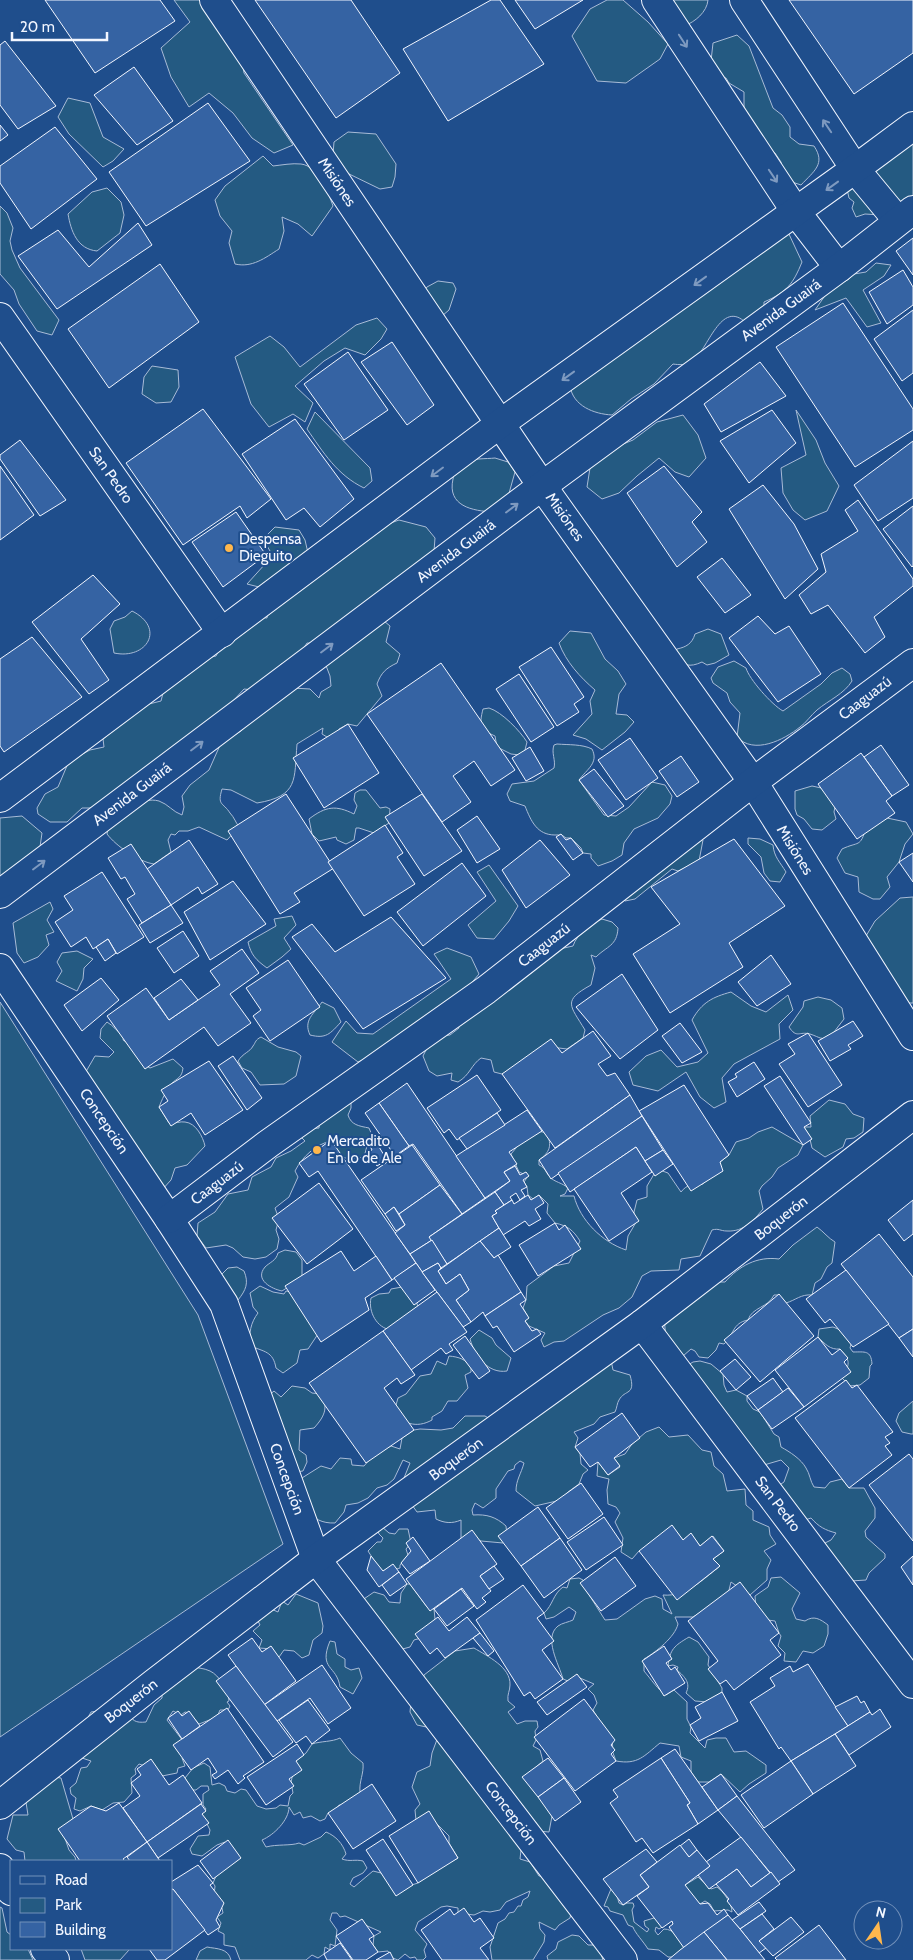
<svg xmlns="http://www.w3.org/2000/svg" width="913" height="1960" font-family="Cabin,sans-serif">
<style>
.green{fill:#245a82;stroke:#a8bbd7}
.building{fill:#3563a3;stroke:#f2f6ff}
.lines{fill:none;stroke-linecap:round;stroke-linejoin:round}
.street-casing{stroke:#f2f6ff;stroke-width:30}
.street{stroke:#1f4e8c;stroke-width:28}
.oneway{stroke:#7e9ac0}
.poi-dot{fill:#ffb74d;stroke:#1f4e8c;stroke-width:2}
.labels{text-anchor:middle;stroke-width:4;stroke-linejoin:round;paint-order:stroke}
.street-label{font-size:15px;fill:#f2f6ff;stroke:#1f4e8c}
.poi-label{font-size:15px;fill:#f2f6ff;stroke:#1f4e8c;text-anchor:start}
</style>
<rect width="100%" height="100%" fill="#1f4e8c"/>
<g class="green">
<path d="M174 0H204L240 47 244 73 293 145 274 153 252 138 233 113 209 93 189 107 171 77 161 48 190 22Z"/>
<path d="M607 0H623L648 22 668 44 660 59 626 83 597 81 572 36 590 9Z"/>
<path d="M655 0H708C707 12 695 22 684 26Z"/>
<path d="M737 35 749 46 773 108 782 115 790 127V137L799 144 814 146C826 164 814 171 801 185L783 179 781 162 775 153 763 146 744 114V92L729 83 726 78 716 76 710 70 713 43Z"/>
<path d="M68 98 90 103 103 137 124 149 113 161 103 167 69 134 58 117Z"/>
<path d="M913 120V217L865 214 856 217 852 208 854 202 849 198 847 189Z"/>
<path d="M348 132 376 134 396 164 395 177 392 187 380 189 345 172 333 154 334 142Z"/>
<path d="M263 156 273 166C282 165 292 163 301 164 318 166 328 192 333 206L312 236 298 224 282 217 284 231 279 249C265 258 252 268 235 264L229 243 232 231 220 216 215 200 225 186Z"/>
<path d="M107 188 121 202 124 215 120 233 97 251C77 249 71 231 68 214L92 192Z"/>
<path d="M0 206 7 213 13 228 10 241 12 250 20 268 59 320 52 335 37 331 19 304 14 290 0 274Z"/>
<path d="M788 232 802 262C793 284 787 292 764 302V308L746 323C721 298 708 350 692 362 686 365 679 365 673 364L654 384 631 399 612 415C594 414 573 406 570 386Z"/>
<path d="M876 263 891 265 884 276 863 290 881 323 867 327 846 298 815 310 831 287 854 274 866 272Z"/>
<path d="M438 281 453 283 456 289 449 310 442 316 417 299 427 287Z"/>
<path d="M377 318 387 329 381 339 365 355 345 348 324 361 295 386 313 403 305 422 293 414 269 427 251 404 235 357 270 336 284 347 300 367 356 325Z"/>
<path d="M152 366 178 370 179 387 171 402 156 403 142 394 144 377Z"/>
<path d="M796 410 816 440 825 463 839 486 827 511 805 520 793 510 783 493 781 468 806 455Z"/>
<path d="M315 412 370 468 372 481 364 488C337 475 323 452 307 429Z"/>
<path d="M683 415 698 435 706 458 689 477 675 472 659 458 637 476 619 493 602 499 587 487 590 468 611 449 633 440 657 422Z"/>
<path d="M495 458 508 462 515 472 506 504 494 512C472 511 447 506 453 479 454 471 457 467 464 463 471 458 486 459 495 458Z"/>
<path d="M399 520 426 527 435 538 434 551 321 644 307 643C302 651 292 664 281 664L273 673 253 690 244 689 233 701 232 708 98 808H82L67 822H50L38 814 37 808 45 794 58 787 69 761 90 750 104 747 103 739 141 706 161 701 165 685 202 659 216 656 228 632 257 617 267 618 268 611 304 580H314L319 570 380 527Z"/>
<path d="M275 527 299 530 305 540 308 553 263 588 247 584 266 563 274 558 266 544 268 534Z"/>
<path d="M132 611C166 628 147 660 114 653L110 629 114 621 125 617Z"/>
<path d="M384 621 390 626 386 642 400 654 397 663C386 668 381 673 377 684L382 696 357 726 348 724 339 729 337 736 327 737 322 734 323 728 297 744C294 780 299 796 257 803L231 790 222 789C217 806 223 802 230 813 234 817 236 823 239 827L227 840 199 827 188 831H179L175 835 171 834 168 840 171 852 154 864C139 862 116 846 107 834L109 823C123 813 141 796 159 801 168 804 173 812 182 815L184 807 182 796 190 785 209 770 221 743 241 731 248 724 292 688 310 689 319 698 321 692 331 686 330 676 325 663Z"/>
<path d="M708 629 721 634 729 655 715 663 707 665 702 662C689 668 684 665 673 658L677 649C686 647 692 644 695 634Z"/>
<path d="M570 631 591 633 605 659 618 671 626 684 619 694 616 714 627 715 634 722 625 732 602 750 586 739 573 735 592 714 590 701 595 690C580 677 566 662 559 643Z"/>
<path d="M734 661 746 668C749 679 772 705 783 711L821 684 832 673 842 668 850 674 852 681C844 694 829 700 817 710 811 715 806 723 800 727 784 740 754 755 737 737L740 713 730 702 727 693 713 683 711 678 718 667Z"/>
<path d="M489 708C502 712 520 731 527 742L525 750 520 755 511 754 497 747 495 736 482 730C480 722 481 717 483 709Z"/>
<path d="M557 744C569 745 582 744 592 749 599 763 587 769 579 780L604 815 616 816 629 807 652 782 665 785 672 796 670 804 658 818 634 829 624 843 622 855 612 861 598 866 591 858V854L583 853 581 848 571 838H566C561 834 561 835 555 835 537 835 531 821 525 806L510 801 507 794 512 784 534 781 554 768C556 760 551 753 554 745Z"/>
<path d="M812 786 826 789 836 801 834 812 836 819 822 830 812 829 804 819 797 815 795 809V791Z"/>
<path d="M360 790H366L380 808 386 807 390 809 389 823 374 833 359 828H356L354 840 346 844 337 840 336 837 319 841 312 834 309 819C326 806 336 805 354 814L357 806 354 800 355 793Z"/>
<path d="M22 816 42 833 40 847 0 880V818Z"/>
<path d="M887 818 906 822 913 834 905 844 899 862 887 877 890 887 880 899H873L859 892 858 877 845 873 837 858 842 849C859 841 860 848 866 828Z"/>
<path d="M699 836 703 840 699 861 678 871 672 869 635 899 625 901 623 894Z"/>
<path d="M748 838 760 839 773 845C774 857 780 862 786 872L780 882 770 881 764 873 761 857 748 844Z"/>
<path d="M489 865 518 906 509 921 494 939 477 938 468 925 496 901 477 872Z"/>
<path d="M913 897V1003H907L866 936 875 921 900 898Z"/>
<path d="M50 902 53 909 47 920 54 932 46 935 49 945 38 957 24 963 17 953 13 923Z"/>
<path d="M292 916 296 925 284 938 291 949 282 957 267 968C256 960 251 955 248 942L276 926 274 919Z"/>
<path d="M602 919 612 922 618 928C617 946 607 946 596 957L591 955 595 968 591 985C562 1001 570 1005 585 1030L583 1038 567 1049 551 1047 502 1074 494 1072 491 1060 481 1058C471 1065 470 1075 458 1082L451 1080 452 1073 437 1076 429 1071 423 1056 427 1048 440 1036 450 1035 459 1028 454 1010 554 947 564 948 573 946C577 934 590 924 602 919Z"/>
<path d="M447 948 471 957 479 974 469 986 374 1055 358 1062 332 1042 346 1021 357 1033 373 1034 451 979 434 954Z"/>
<path d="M77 951 93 959 84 968 83 979 77 991 56 981 62 971 57 962 62 953Z"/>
<path d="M731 992 751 1006 766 1012 788 995 793 1010 779 1024 780 1039 734 1064 722 1078 726 1102 714 1108 700 1097 686 1072 658 1091 633 1085 629 1072 646 1056 661 1050 677 1067 698 1062 708 1053 692 1020C702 1002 713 997 731 992Z"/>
<path d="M818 997 831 1000 842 1008 844 1019 834 1032 833 1037C819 1040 822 1038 810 1034 799 1031 797 1039 789 1027L803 1007 804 1001Z"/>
<path d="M0 1002 198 1315 283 1544 0 1737Z"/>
<path d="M322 1002 334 1008 341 1022C330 1034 326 1039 310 1035 303 1020 314 1014 322 1002Z"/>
<path d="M107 1022C114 1026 117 1032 124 1036L123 1040C136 1046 135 1062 150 1068L173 1059 183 1068C182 1078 177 1078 171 1084 167 1088 161 1102 159 1107L169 1123C175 1124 180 1121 185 1122 196 1123 203 1137 205 1146L187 1165 175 1168 171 1180 161 1191 84 1075 95 1056 109 1057 114 1052 100 1038 101 1029Z"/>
<path d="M261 1037 278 1047 296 1052 301 1056 296 1076 284 1084 260 1085 251 1072 242 1068 238 1061C243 1053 250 1052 253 1046 256 1042 255 1040 261 1037Z"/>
<path d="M343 1099 351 1103V1108L348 1115C351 1125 359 1126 369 1128L374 1140 367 1146 364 1157C342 1160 343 1160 331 1141 316 1144 302 1157 295 1171L298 1177 289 1197 275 1208 279 1219 276 1230 279 1239 277 1249 266 1257 255 1259 243 1257 233 1248 226 1245 206 1248 197 1236 198 1223 215 1212 228 1194 248 1190 252 1177 271 1167 276 1158 291 1151 305 1141 301 1137 304 1129 319 1128 320 1117Z"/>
<path d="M829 1100 845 1104 853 1114 864 1118 863 1132 854 1138 846 1139 843 1147 825 1157 812 1148 809 1135 804 1127H811L810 1116Z"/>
<path d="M772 1127 803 1145 798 1155 778 1168 772 1177 762 1186 759 1191 763 1209C754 1220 744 1232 727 1231 720 1231 719 1228 712 1230L700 1256 681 1259 679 1270 651 1271 642 1276 632 1297 619 1308 603 1315 564 1341 554 1342 544 1347 541 1340 545 1333 529 1326 525 1321 527 1315 523 1308 526 1300 527 1286 554 1266 569 1263 580 1241C573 1230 568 1226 555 1223L547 1213 548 1204 539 1195 533 1199 528 1195 527 1187 524 1182 528 1176 519 1172 511 1154 521 1142 538 1131 547 1133C552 1146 550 1152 539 1160V1165C546 1168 545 1172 550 1177 554 1182 563 1183 568 1188L565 1194 560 1196H574C580 1220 602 1242 626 1250L628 1236 635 1224 634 1212 637 1200 647 1197V1186L657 1169 668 1173 681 1192C687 1184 694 1184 703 1184L720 1162 729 1155 736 1142 749 1138 758 1132Z"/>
<path d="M817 1227C824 1232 828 1238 835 1242L832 1263 827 1267 821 1279 815 1283 812 1295C801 1294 796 1300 786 1303L779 1295H774C768 1308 752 1307 748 1320 732 1323 734 1335 724 1344L719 1343 716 1350 708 1358 699 1357 695 1351 691 1349 683 1356 666 1340 664 1316 715 1282H725C739 1266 757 1256 779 1259L793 1245Z"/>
<path d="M285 1250 296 1252 302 1260V1278L282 1291C272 1289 254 1280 265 1267 270 1262 276 1261 278 1253Z"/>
<path d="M237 1267 244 1271C249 1283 246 1290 238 1300H230L221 1275 228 1268Z"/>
<path d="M260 1286 273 1292 284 1294 286 1291 293 1292 318 1334 308 1349 300 1350 297 1363 283 1373 276 1368C273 1351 264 1352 251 1346 248 1334 251 1322 258 1313L253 1307 250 1293Z"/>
<path d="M402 1287 416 1299 418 1308 391 1330C377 1328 368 1312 371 1298L379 1294 389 1293 391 1289Z"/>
<path d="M833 1327 838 1329 852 1340 850 1348 853 1352C865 1352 871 1350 872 1364L870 1366 869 1378 860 1385 850 1386 842 1378C850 1364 851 1361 840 1349 830 1350 825 1344 818 1337L819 1329Z"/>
<path d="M479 1330 492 1338 496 1345 511 1358 507 1371C488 1374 475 1356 470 1339Z"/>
<path d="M449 1356C459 1357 466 1359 471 1368V1372L465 1375 468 1388 457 1401H448L442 1411 432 1417V1420C416 1429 403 1423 390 1412L396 1405 398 1398 406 1394 420 1376 431 1374 437 1361 446 1365Z"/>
<path d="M611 1360 613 1370 630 1375C636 1396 625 1389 619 1400 617 1403 617 1408 615 1412L600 1417 594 1424 574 1432 578 1438 575 1447 580 1453 581 1464 588 1470 583 1474 579 1484 568 1492 561 1500 535 1506 516 1491C516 1480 521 1474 524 1463L520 1461 515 1465 514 1469 508 1471 496 1489V1498L483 1508 475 1503 472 1510 473 1515C487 1514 496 1517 506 1526L507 1536 503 1543 481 1541 474 1538 465 1540 461 1538V1520C452 1524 444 1523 436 1519L435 1510 417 1512 407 1498 402 1483 410 1463 403 1460 394 1479 387 1485 377 1488 368 1498 358 1503 346 1505 344 1512 335 1523C308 1524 304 1503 294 1483L321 1466 331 1469 340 1458 351 1459 352 1465 364 1466 374 1454 391 1446 400 1449 402 1438 414 1430 420 1429 441 1430 453 1428 465 1416H485L490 1419 551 1379 555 1369Z"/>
<path d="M700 1361 711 1364 723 1374 724 1385 727 1392 736 1390 747 1396V1401L753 1409 760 1412 774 1434 779 1437 781 1447C790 1452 801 1459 806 1468 810 1474 810 1481 814 1487L825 1488 830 1482 842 1479 849 1488H864L875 1508V1518L865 1531 866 1537 885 1554V1558L869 1573 866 1580 851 1581 823 1544 831 1540 836 1533C825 1530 819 1527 811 1518L802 1521 778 1486 784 1482 789 1468 781 1460 764 1465 688 1365 693 1362Z"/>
<path d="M292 1386 305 1388 312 1393 321 1394C329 1408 324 1417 314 1428L300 1430 299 1450 306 1455 307 1462 303 1471 295 1472 267 1397 274 1391 281 1397Z"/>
<path d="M913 1401V1434H911L902 1432 896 1421 899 1413Z"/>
<path d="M659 1427 669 1437 688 1435 702 1450 711 1452 714 1466 723 1474 727 1491 745 1489 746 1505 753 1511V1520L769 1527 770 1535 776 1544 764 1551 771 1560 767 1569V1580L750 1595 731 1582 727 1598 706 1609 693 1617H675L678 1624C675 1637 656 1652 644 1659V1671C650 1678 659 1691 666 1695L674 1690 687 1702V1719L691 1727 690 1733 705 1748 707 1740 716 1738H726L734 1752 746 1751 766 1765V1773L749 1784 740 1792 721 1774 709 1782H698L691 1772V1761L681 1757 679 1746 660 1743C644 1756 638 1765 616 1761L613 1753 612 1736 600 1730 596 1715 593 1710 597 1703 594 1695 588 1689 594 1684 580 1678 568 1681 563 1679C559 1664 543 1638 558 1626 562 1623 569 1622 573 1620L576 1612 569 1607 554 1617 546 1619 544 1613C553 1605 553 1594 563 1587L567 1588 570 1579 579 1578 583 1580 586 1590 605 1620 617 1619 645 1599 655 1596 662 1599 663 1609 672 1614 663 1595C686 1597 702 1580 719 1567L713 1559 724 1551 713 1536 700 1546 691 1534 683 1540 672 1526 652 1549 639 1551 632 1559 621 1552 623 1538 615 1522 620 1513 616 1507 608 1504 607 1490 609 1479 597 1476 598 1462 608 1475 620 1467 614 1458 625 1454 632 1444 646 1432Z"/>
<path d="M381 1526 389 1533 395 1534 399 1529H408L411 1543 406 1549 408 1555 400 1565V1568C394 1570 389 1568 383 1571L377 1565 368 1551 377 1542H381L383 1538 379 1534 377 1529Z"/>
<path d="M781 1577 800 1593 792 1609 796 1619 805 1621C814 1615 820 1619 828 1625V1634L824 1646 813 1653 803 1651 796 1662 784 1661 785 1653 778 1646 781 1636 779 1633 775 1621 760 1619 756 1610 755 1596 768 1587 771 1578Z"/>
<path d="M407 1584H410L427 1607 434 1609 435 1619 421 1638 414 1640 410 1647 384 1654 358 1603 374 1592 384 1595 389 1602 400 1603 401 1593Z"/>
<path d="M296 1594 318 1603 323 1626 322 1633 313 1640 309 1655 302 1658 294 1651 284 1650 279 1657 272 1655 273 1649 259 1648 262 1640 253 1631 260 1625 258 1621 269 1608 278 1612 282 1601 288 1605Z"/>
<path d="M689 1637 698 1642 709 1657 708 1665 722 1688V1692L708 1702 695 1701 686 1693C691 1683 685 1677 677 1670L678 1667 673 1665 668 1666C670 1649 674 1646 689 1637Z"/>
<path d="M330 1641 335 1642 337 1654 345 1659V1667L351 1670 359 1668 362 1678 353 1694 340 1687C337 1665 318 1670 330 1641Z"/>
<path d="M474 1648C487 1656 511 1667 510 1685 510 1691 507 1694 508 1701L515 1707 508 1712 517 1724 525 1721H537L538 1727 535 1731 536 1740 533 1746 540 1750 543 1761 535 1768 531 1774 546 1800 552 1816 549 1832 537 1831 516 1840 521 1850 520 1859 530 1862 539 1876 549 1877 572 1908 570 1918 559 1925 555 1930 539 1922 540 1929 545 1935 544 1942 533 1960H492L490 1947 498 1923 505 1919 509 1913 514 1912 518 1906H521L523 1900 528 1897 530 1891 506 1902 500 1910 490 1912 483 1911 474 1915 458 1913V1908L447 1906 441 1907 418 1922 415 1930 427 1944 424 1950 426 1957 423 1960H417L415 1957 410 1958 405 1954 398 1960 390 1957 388 1951 378 1952 373 1945 374 1936 381 1932 345 1916 340 1917 337 1913H332L330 1920 337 1930 335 1946 330 1944V1950L325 1947 324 1954 318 1958 312 1955 306 1960H240L235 1947 224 1945V1934L218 1931 221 1923 217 1917 223 1913 222 1908 214 1896 215 1886 213 1883 228 1848 225 1842 217 1845 202 1856 192 1854 190 1849 198 1836 209 1835 210 1830 202 1814 206 1809 203 1805V1794L209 1790 208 1786H201L196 1790H192L185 1778 193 1768 204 1763 210 1767 212 1785 219 1783 225 1786 227 1791 235 1793 241 1789 246 1790 257 1806 266 1809 276 1808 280 1805 288 1806 290 1796 293 1793 291 1782 296 1761 306 1753 312 1744C321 1741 332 1742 340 1738L351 1753 363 1763C364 1774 359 1781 360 1792L347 1805H339L334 1813H328L325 1819 320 1821 311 1816 303 1818 300 1812 294 1815 289 1807C289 1820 274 1835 262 1840L266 1847C277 1844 291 1846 299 1843L304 1845 321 1837 326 1832C336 1836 343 1844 346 1854L342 1859C350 1862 355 1859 363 1861L367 1868 363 1873 353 1878 350 1884 354 1887 373 1871 381 1873 402 1888 418 1883 420 1876 458 1858 449 1843V1836L438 1825 416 1820 415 1810 420 1804 412 1787 417 1772 430 1766 432 1753 439 1734 431 1728 417 1725 410 1712 411 1702 419 1694 424 1675 455 1651Z"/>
<path d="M190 1666C196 1668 204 1668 210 1671 219 1675 229 1691 229 1701L227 1702 230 1706 228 1710H220L217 1717 199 1724 189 1713 185 1712 181 1715 173 1711 167 1720 183 1741 187 1755 182 1758 185 1766 178 1768 177 1773 162 1776 145 1766 139 1764 135 1769 136 1774 131 1778 132 1793 124 1802 113 1803 102 1810 91 1806 80 1811 74 1809 76 1798 71 1794 70 1788 76 1783 81 1768 87 1767 91 1761 76 1756 85 1723 91 1712 104 1710 127 1712C133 1721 135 1723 146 1722L154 1705 162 1698V1689Z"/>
<path d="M54 1777 61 1778 73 1819 62 1830 69 1850 75 1857 76 1861H25L24 1852 16 1850 7 1839 13 1815H28L25 1796Z"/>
<path d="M698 1877 711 1889 717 1887C724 1892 732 1904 732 1912L728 1910 714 1911 710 1904 705 1901 700 1904 689 1893 685 1885Z"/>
<path d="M611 1889 616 1892 619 1903 623 1905 627 1903H633L634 1906 632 1910 634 1922 647 1932 649 1929 645 1926 644 1921 654 1918 665 1923 664 1926 659 1929 656 1927 655 1931 658 1935 664 1929C674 1929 681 1939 684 1948L676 1956 672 1957H668L659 1950 648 1949C643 1941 635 1933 633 1927L628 1925 623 1915 610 1911 608 1907 604 1906Z"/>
<path d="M0 1907 2 1908 7 1932 11 1935V1949H28L33 1960H0Z"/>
<path d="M572 1935 579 1936 588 1945H598L603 1960H548L547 1956 556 1949 558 1942Z"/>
<path d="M207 1947C217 1949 228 1948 231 1960H196L200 1951Z"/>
<path d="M81 1949H129V1950L120 1960H85Z"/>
</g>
<g class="building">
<path d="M45 0H160L175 21 95 73Z"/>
<path d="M255 0H351L400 73 336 118Z"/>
<path d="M491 0H500L544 64 448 121 403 49Z"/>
<path d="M515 0H583L535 29Z"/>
<path d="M789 0H913V53L854 94Z"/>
<path d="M5 41 56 106 18 129 0 105V45Z"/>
<path d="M134 67 173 121 137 145 94 95Z"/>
<path d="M208 103 250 161 146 226 109 172Z"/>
<path d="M0 125 8 135 0 141Z"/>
<path d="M55 127 97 179 31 229 0 183V166Z"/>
<path d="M138 223 152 245 57 309 18 256 58 230 89 267Z"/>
<path d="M913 238V275L896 251Z"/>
<path d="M160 264 199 322 109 388 68 329Z"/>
<path d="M903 270 913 287V305L887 324 869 292Z"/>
<path d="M843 303 913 409V430L855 467 776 347Z"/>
<path d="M913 310V373L902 381 874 339Z"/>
<path d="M392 342 434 405 407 425 361 362Z"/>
<path d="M348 352 388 410 344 440 304 384Z"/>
<path d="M760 362 786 396 721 432 704 404Z"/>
<path d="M203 409 271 499 247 518 240 506 183 545 126 463Z"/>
<path d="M772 410 796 443 749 483 720 441Z"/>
<path d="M295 419 354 499 320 527 304 508 286 520 242 454Z"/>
<path d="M20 440 66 500 40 516 0 459V455Z"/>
<path d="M913 441V498L878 521 854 485Z"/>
<path d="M0 466 34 515 0 540Z"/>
<path d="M664 466 702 512 692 522 707 542 677 567 627 493Z"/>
<path d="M763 485 794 524 818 569 785 599 729 509Z"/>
<path d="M858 500 913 579V586L874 617 885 637 865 653 828 605 811 614 799 595 826 572 821 554 858 531 845 510Z"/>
<path d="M913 506V566L912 567 883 529Z"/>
<path d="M236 512 266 555 223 587 192 542Z"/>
<path d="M722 558 751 595 725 613 697 577Z"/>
<path d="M93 575 120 604 81 639 109 680 89 694 32 622Z"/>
<path d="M758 616 775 634 789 626 821 674 778 702 729 638Z"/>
<path d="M32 637 82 697 4 752 0 746V659Z"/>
<path d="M551 647 584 697 574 704 579 712 557 726 519 667Z"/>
<path d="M441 663 515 770 491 786 474 761 453 776 471 802 442 822 367 714Z"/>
<path d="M519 674 554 727 531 742 496 689Z"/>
<path d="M348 724 379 773 324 808 293 758Z"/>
<path d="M630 738 658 778 626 800 598 760Z"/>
<path d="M881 745 909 785 892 796 864 757Z"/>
<path d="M530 747 544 771 526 781 512 758Z"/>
<path d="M861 753 892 796 886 801 895 813 857 839 818 784Z"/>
<path d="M681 756 699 782 677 797 659 771Z"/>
<path d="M594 769 624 806 608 817 579 780Z"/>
<path d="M286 794 334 868 294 893 300 902 280 914 228 831Z"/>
<path d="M422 794 462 851 424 876 385 817Z"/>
<path d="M477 816 500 849 477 863 457 830Z"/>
<path d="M385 825 403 853 397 857 415 884 364 916 328 862Z"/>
<path d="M561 834 566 840 571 838 583 853 573 860 556 837Z"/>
<path d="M734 839 785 906 729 943 743 967 670 1013 633 954 680 924 651 887Z"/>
<path d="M189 840 218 884 202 894 198 887 171 905 147 869Z"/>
<path d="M540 840 570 875 526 908 502 870Z"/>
<path d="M131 844 171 905 142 923 127 899 135 894 125 877 121 879 108 858Z"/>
<path d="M913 853V882L899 862Z"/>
<path d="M462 863 486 896 423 946 397 912Z"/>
<path d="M102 872 144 937 117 954 108 939 93 949 86 937 71 947 55 922 73 910 64 896Z"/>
<path d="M233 881 266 924 210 960 184 912Z"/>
<path d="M171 905 183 923 150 943 139 925Z"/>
<path d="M391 917 446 978 363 1029 292 937 312 924 335 952Z"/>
<path d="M183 931 199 956 174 973 157 948Z"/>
<path d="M108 939 116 953 105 961 96 947Z"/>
<path d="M242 949 259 973 230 994 251 1023 218 1046 204 1027 145 1069 107 1016 146 988 169 1020 220 985 210 971Z"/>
<path d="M771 955 791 984 757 1006 738 982Z"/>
<path d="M288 960 320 1007 270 1041 253 1016 261 1010 246 988Z"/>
<path d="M622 974 658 1030 620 1059 576 1007Z"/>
<path d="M101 978 119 1000 82 1031 64 1005Z"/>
<path d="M181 979 198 1000 169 1020 154 998Z"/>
<path d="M853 1021 863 1036 848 1045 851 1049 830 1061 818 1041Z"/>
<path d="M680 1023 702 1052 682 1063 662 1036Z"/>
<path d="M593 1031 611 1056 598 1064 607 1076 615 1073 630 1095 555 1148 502 1074 551 1039 562 1053Z"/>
<path d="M808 1033 842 1085 808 1107 779 1064 795 1054 788 1044Z"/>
<path d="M233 1056 262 1098 247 1110 218 1066Z"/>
<path d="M209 1061 243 1110 205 1135 191 1113 171 1126 159 1107 168 1101 161 1090Z"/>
<path d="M754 1062 765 1079 737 1097 728 1082 737 1077 735 1074Z"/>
<path d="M477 1075 501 1110 457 1140 449 1129 444 1133 427 1108Z"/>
<path d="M780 1076 811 1123 804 1127 812 1139 803 1145 764 1086Z"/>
<path d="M407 1083 485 1198 462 1214 413 1144 409 1146 379 1103Z"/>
<path d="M684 1085 729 1155 720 1162 723 1171 691 1191 639 1111Z"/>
<path d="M630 1095 642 1116 551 1179 539 1160Z"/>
<path d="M379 1103 409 1146 395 1156 365 1113Z"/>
<path d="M527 1110 542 1131 509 1152 517 1164 504 1172 510 1181 485 1198 456 1156Z"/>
<path d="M497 1113 505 1125 467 1149 459 1138Z"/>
<path d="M642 1116 663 1150 645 1161 636 1147 570 1192 558 1173Z"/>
<path d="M331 1140 416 1263 392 1280 318 1171 309 1177 299 1163Z"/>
<path d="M376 1142 387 1160 377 1166 368 1153 372 1150 370 1146Z"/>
<path d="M412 1145 440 1185 399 1214 394 1207 385 1214 361 1180Z"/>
<path d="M636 1147 652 1172 621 1193 639 1221 609 1241 574 1189Z"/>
<path d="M663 1150 673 1164 655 1176 645 1161Z"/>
<path d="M515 1166 520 1175 526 1172 529 1176 523 1180 527 1187 521 1190 525 1196 520 1200 516 1193 510 1197 512 1200 504 1205 495 1192 510 1181 504 1172Z"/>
<path d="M319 1183 353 1229 307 1264 272 1218Z"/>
<path d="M440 1185 462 1214 429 1237 432 1240 410 1254 395 1233 405 1225 399 1214Z"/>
<path d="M495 1192 504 1205 495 1211 497 1213 492 1216 499 1228 447 1264 429 1237Z"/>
<path d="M528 1195 531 1200 539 1195 544 1203 535 1209 541 1219 529 1226 525 1221 503 1235 492 1216 497 1213 495 1211 512 1200 514 1204Z"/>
<path d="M913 1200V1234L904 1241 888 1220Z"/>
<path d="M394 1207 405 1225 396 1231 385 1214Z"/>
<path d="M555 1223 559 1230 565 1225 581 1249 538 1276 519 1245Z"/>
<path d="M499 1228 511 1247 494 1258 480 1241Z"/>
<path d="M879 1234 913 1277V1329L899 1338 841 1264Z"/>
<path d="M432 1240 447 1264 441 1268 438 1263 422 1272 410 1254Z"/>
<path d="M480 1241 494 1258 498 1255 521 1292 485 1316 483 1312 471 1322 456 1300 469 1290 460 1274 446 1284 438 1271Z"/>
<path d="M341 1251 354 1271 376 1256 392 1280 365 1298 369 1310 321 1342 285 1286Z"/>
<path d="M416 1263 435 1290 414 1305 394 1278Z"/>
<path d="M438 1263 441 1268 438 1271 446 1284 460 1274 469 1290 456 1300 471 1322 463 1327 422 1272Z"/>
<path d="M846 1270 889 1324 853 1347 830 1319 825 1323 806 1299Z"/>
<path d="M437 1292 467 1332 449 1344 453 1350 446 1354 441 1348 411 1370 383 1331Z"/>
<path d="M521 1292 526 1300 520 1304 529 1318 525 1321 532 1331 537 1329 541 1334 514 1352 497 1326 493 1328 485 1316Z"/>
<path d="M779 1294 814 1336 760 1382 724 1340Z"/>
<path d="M913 1329V1357L899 1338Z"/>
<path d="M383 1331 415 1375 401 1384 397 1378 384 1388 414 1430 366 1463 309 1383Z"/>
<path d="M465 1336 490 1371 479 1379 453 1345Z"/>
<path d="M818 1337 832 1355 840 1349 848 1358 844 1362 851 1372 804 1407 775 1370Z"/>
<path d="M735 1359 751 1377 736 1390 720 1371Z"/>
<path d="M773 1378 783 1392 758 1410 747 1396Z"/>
<path d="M846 1380 852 1388 857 1385 893 1432 885 1437 890 1443 885 1446 892 1455 849 1488 795 1418Z"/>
<path d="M788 1388 804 1407 772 1429 758 1410Z"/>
<path d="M622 1413 640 1438 614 1458 620 1466 608 1475 598 1462 590 1467 575 1447Z"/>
<path d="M909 1454 913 1459V1541L869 1485Z"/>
<path d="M581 1483 603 1514 568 1539 546 1508Z"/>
<path d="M538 1507 560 1538 521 1566 498 1536Z"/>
<path d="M604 1517 623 1545 586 1570 567 1542Z"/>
<path d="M672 1525 683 1540 691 1533 700 1546 712 1536 724 1551 713 1559 720 1566 677 1600 639 1551Z"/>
<path d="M472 1530 497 1564 480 1576 491 1591 482 1598 486 1602 477 1609 462 1588 430 1611 406 1579Z"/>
<path d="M413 1537 430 1561 410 1574 401 1563 411 1551 406 1543Z"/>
<path d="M560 1538 582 1570 544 1598 521 1566Z"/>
<path d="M371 1556 383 1571 393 1564 399 1572 379 1587 367 1570Z"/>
<path d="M913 1556V1585L901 1567Z"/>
<path d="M615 1557 636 1586 601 1611 580 1583Z"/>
<path d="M494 1566 504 1579 489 1589 480 1576Z"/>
<path d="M399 1572 407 1584 390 1596 382 1585Z"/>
<path d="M740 1582 779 1633 770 1640 781 1655 734 1690 726 1680 720 1684 708 1669 718 1661 688 1621Z"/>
<path d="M523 1585 544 1613 537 1618 554 1641 542 1650 563 1679 535 1699 530 1692 524 1696 476 1620Z"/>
<path d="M461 1589 474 1606 447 1626 434 1609Z"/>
<path d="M438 1617 449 1631 467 1617 480 1633 445 1658 437 1648 430 1654 415 1634Z"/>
<path d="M480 1633 494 1651 488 1656 473 1638Z"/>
<path d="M252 1638 262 1652 271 1646 296 1681 264 1705 228 1655Z"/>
<path d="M664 1646 672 1659 666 1663 671 1670 675 1667 685 1683 664 1696 642 1661Z"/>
<path d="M808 1664 848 1726 791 1761 781 1747 779 1749 750 1702 775 1686 770 1678 790 1666 793 1672Z"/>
<path d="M322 1665 351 1708 328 1724 310 1698 277 1721 264 1705Z"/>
<path d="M236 1666 293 1742 273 1757 216 1681Z"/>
<path d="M577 1674 587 1687 547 1715 537 1702Z"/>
<path d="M722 1692 738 1721 699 1741 690 1725 701 1718 695 1707Z"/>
<path d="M857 1696 861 1703 864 1701 870 1712 848 1726 835 1707Z"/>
<path d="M584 1699 615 1740 611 1745 615 1750 611 1754 616 1761 575 1791 534 1737Z"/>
<path d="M308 1700 330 1730 312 1744 306 1736 296 1743 279 1720Z"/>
<path d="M227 1708 264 1762 243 1776 245 1778 238 1784 228 1770 215 1779 212 1775 217 1772 208 1758 191 1770 173 1745Z"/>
<path d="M880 1709 891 1727 849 1755 835 1734 870 1712 872 1715Z"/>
<path d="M178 1711 182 1716 189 1711 200 1726 182 1739 168 1718Z"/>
<path d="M835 1734 856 1766 813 1794 791 1761Z"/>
<path d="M297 1744 304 1755 296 1761 302 1770 289 1779 294 1786 266 1805 247 1777Z"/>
<path d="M675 1749 718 1810 698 1824 687 1805 690 1803 661 1758Z"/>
<path d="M548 1758 564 1778 538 1797 522 1777Z"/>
<path d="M661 1758 690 1803 687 1805 698 1824 653 1853 642 1838 636 1842 610 1803 618 1797 613 1790Z"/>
<path d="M151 1759 169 1785 183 1775 202 1803 147 1842 123 1808 140 1796 131 1783 141 1775 137 1769Z"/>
<path d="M791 1761 813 1794 764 1828 741 1795Z"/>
<path d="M721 1774 737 1796 718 1810 702 1787Z"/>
<path d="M564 1778 581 1802 555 1821 538 1797Z"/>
<path d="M372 1784 396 1821 353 1849 328 1813Z"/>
<path d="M737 1796 795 1870 778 1882 718 1810Z"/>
<path d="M119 1803 147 1842 123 1859 125 1861H80L58 1829 91 1806 106 1811Z"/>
<path d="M201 1804 206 1811 202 1814 209 1823 158 1858 147 1842Z"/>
<path d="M429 1811 458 1858 418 1883 389 1836Z"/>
<path d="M741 1837 770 1873 751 1887 737 1869 709 1889 698 1875 710 1866 706 1862Z"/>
<path d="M383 1839 413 1885 396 1896 366 1850Z"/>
<path d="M689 1839 697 1850 689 1857 680 1846Z"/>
<path d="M228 1840 241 1858 213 1879 200 1861Z"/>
<path d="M147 1842 160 1861H130L127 1857Z"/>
<path d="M680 1845 689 1857 697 1850 710 1866 685 1885 700 1904 708 1903 717 1915 724 1909 728 1915 684 1948 669 1927 673 1924 672 1921 662 1928 637 1896 649 1887 640 1875Z"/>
<path d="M646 1849 657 1862 640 1875 649 1887 623 1905 603 1879Z"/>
<path d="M198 1865 213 1883 210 1885 224 1903 216 1920 220 1927 208 1935 173 1889 171 1890V1882Z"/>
<path d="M737 1869 751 1887 771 1872 780 1884 738 1915 727 1901 729 1899 716 1884Z"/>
<path d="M173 1889 205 1930 165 1960H157L149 1949H171V1890Z"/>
<path d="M759 1902 766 1911 740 1929 732 1920Z"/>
<path d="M464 1908 474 1922 480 1918 494 1938 480 1948 489 1960H442L421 1930 450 1909 454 1915Z"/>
<path d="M762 1914 774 1929 759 1941 766 1948 759 1953 740 1929Z"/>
<path d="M728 1915 740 1929 765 1960H727L704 1932Z"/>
<path d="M791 1917 804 1932 773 1956 759 1941Z"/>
<path d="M362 1919 374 1936 369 1939 378 1952 366 1960H353L336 1936Z"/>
<path d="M819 1925 846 1960H777L775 1958Z"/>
<path d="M704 1932 727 1960H668L680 1950Z"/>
<path d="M340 1943 352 1960H327L324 1954Z"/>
<path d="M390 1952 394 1960H376Z"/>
</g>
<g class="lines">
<defs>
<g id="street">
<path d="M214 0 542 486 753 782 913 1036"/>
<path d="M656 0 796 212 839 268"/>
<path d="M744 0 855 169 898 221"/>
<path d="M0 317 222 633"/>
<path d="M0 798 501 423 855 169 913 126"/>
<path d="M0 894 542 486 839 268 913 210"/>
<path d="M0 968 169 1219 224 1304 316 1559 623 1960"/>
<path d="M169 1219 268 1144 486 990 753 782 913 663"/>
<path d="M642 1324 913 1684"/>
<path d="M0 1805 153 1684 316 1559 642 1324 913 1115"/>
<path d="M0 1868 11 1891"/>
<path d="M45 1949 55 1960"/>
</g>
</defs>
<use href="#street" class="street-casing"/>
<use href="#street" class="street"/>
</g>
<defs><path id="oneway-shaft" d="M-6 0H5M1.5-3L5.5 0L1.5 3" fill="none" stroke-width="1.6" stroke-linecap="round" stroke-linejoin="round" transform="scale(1.25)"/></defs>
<g class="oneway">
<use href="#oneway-shaft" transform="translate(683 41) rotate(57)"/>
<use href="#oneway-shaft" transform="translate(827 126) rotate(-124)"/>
<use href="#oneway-shaft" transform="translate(773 176) rotate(56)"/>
<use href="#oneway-shaft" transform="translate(832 186) rotate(144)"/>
<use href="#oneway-shaft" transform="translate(700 281) rotate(144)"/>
<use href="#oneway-shaft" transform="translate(568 376) rotate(144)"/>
<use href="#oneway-shaft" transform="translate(437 472) rotate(143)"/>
<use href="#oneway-shaft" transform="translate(512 508) rotate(-37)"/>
<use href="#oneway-shaft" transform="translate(327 648) rotate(-37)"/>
<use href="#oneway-shaft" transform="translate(197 746) rotate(-37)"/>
<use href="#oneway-shaft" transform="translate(39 865) rotate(-37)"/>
</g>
<g class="poi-dot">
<circle cx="229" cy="548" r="5"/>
<circle cx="317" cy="1150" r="5"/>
</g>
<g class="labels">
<g class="street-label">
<text transform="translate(337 182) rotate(56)" y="5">Misiónes</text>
<text transform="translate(781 310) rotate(-36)" y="5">Avenida Guairá</text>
<text transform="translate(111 475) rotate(55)" y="5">San Pedro</text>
<text transform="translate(565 517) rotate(55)" y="5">Misiónes</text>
<text transform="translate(456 551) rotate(-37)" y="5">Avenida Guairá</text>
<text transform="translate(865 698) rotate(-37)" y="5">Caaguazú</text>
<text transform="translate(132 794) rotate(-37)" y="5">Avenida Guairá</text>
<text transform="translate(795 850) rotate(58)" y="5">Misiónes</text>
<text transform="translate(544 945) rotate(-38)" y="5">Caaguazú</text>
<text transform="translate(104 1121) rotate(56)" y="5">Concepción</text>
<text transform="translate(217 1183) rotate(-37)" y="5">Caaguazú</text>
<text transform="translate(781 1218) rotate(-38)" y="5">Boquerón</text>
<text transform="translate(456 1459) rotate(-36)" y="5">Boquerón</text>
<text transform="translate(287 1479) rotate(70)" y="5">Concepción</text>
<text transform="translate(778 1504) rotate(53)" y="5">San Pedro</text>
<text transform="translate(131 1701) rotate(-38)" y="5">Boquerón</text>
<text transform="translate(511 1813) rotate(53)" y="5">Concepción</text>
</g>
<g class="poi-label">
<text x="239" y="544">Despensa<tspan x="239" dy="17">Dieguito</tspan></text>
<text x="327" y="1146">Mercadito<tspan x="327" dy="17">En lo de Ale</tspan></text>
</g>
</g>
<rect x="10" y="1860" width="162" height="90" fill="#1f4e8c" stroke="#7391ba"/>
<rect x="20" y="1876" width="25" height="8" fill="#1f4e8c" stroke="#7391ba"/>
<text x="55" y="1885" font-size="15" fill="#f2f6ff">Road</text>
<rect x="20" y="1898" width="25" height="15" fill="#245a82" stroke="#7391ba"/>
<text x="55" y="1910" font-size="15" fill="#f2f6ff">Park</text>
<rect x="20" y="1922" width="25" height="15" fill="#3563a3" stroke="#7391ba"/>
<text x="55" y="1935" font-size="15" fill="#f2f6ff">Building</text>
<g transform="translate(878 1925) rotate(13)"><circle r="24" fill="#1f4e8c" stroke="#7391ba"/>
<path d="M0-4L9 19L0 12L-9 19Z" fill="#ffb74d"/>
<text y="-8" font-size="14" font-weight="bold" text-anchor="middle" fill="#f2f6ff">N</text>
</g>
<path d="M12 32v8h95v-8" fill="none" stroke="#f2f6ff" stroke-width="2.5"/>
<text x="20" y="32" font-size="15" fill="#f2f6ff" stroke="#1f4e8c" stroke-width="4" paint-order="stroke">20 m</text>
</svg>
